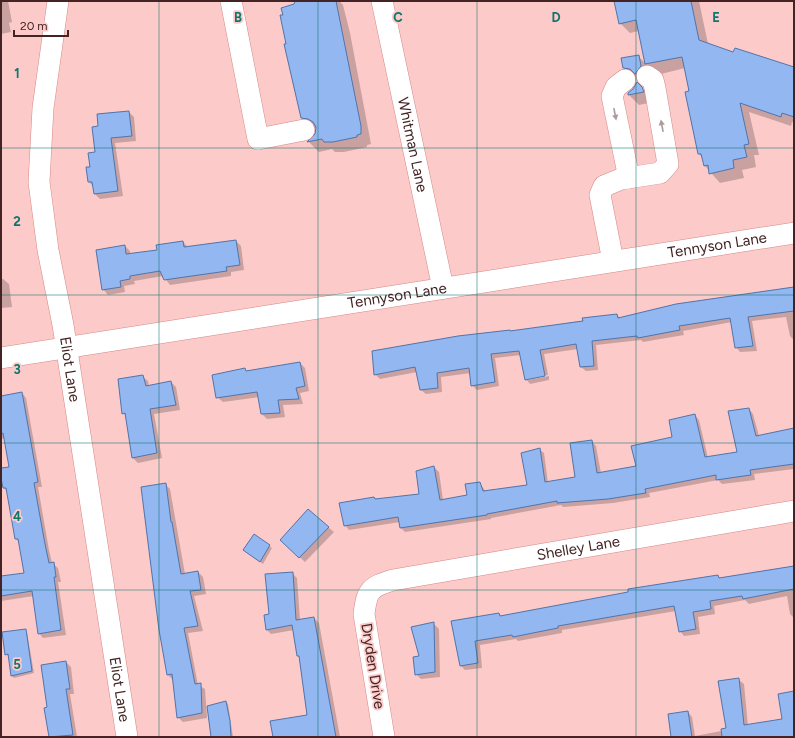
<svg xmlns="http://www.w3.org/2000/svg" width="795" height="738" font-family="Figtree,sans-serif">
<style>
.shadow{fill:#0003}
.building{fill:#92b7f1;stroke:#5174ab}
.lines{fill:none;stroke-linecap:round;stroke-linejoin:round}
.minor-casing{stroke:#d58787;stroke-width:22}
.minor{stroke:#fff;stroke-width:21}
.oneway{fill:#aa9c9c}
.grid{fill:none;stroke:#0f766e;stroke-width:1;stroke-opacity:0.55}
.labels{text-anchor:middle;stroke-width:3.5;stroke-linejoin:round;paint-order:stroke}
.street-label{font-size:15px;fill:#432324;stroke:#fccac9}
.grid-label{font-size:13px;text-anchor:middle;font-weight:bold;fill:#0f766e;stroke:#fccac9;stroke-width:3.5;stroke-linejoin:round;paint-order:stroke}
</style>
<rect width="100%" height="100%" fill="#fccac9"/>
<g class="shadow">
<path d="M1 1H8L12 22 9 23 11 32 1 34Z"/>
<path d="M299 1H339L343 5 350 33 371 144 367 145V147L344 152H335L332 149 319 152 309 142 316 135 317 128H312L302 118 287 45 284 16Z"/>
<path d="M615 1H699L708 44 734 53 794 68V123L792 122 791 126 749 112 759 155H754L756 167 742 170 744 178 720 183 705 166 703 158 699 154 685 68 641 79 634 78 624 68 638 56 646 64 639 31 630 33 620 23Z"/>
<path d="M637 83 652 99 653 102 639 105 629 95Z"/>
<path d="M129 112 134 117 136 141 115 143 123 196 100 199 95 194 93 186 89 182 91 168 96 153Z"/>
<path d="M236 241 241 246 244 270 231 272V276L170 285 163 276 134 281 135 284 124 286 125 292 108 295 103 289 125 246 130 251V254L158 251 183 242 188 247Z"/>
<path d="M1 279H3L9 284 12 307 1 308Z"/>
<path d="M794 287V340L790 336 786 317 752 321 757 351 740 352 736 347 732 322 683 331 684 335 643 342 641 340 596 345 598 370 586 371 581 367 578 349 544 354 548 375 528 378V380L549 376V380L530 384 526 379 521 355 495 358 499 386 477 390 472 385 471 373 441 377 442 392 426 394 421 390 417 372 380 379 375 374 511 332 617 315 620 318 794 288Z"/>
<path d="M300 363 305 368 309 391 300 393 303 404 283 405 285 417 267 419 262 414 259 397 223 402 217 397 245 369 247 372Z"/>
<path d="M142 376 148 381 149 386 171 382 176 387 180 410 154 414 162 458 138 463 133 458 126 416 123 413Z"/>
<path d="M22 393 26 398 42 487H38L49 550 52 563 58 568 61 582H58L66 635 43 638 39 633 34 596 1 601V577L25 574 20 543 16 539 8 492 4 488 1 472V469L10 468 5 438 1 439V397Z"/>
<path d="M749 409 753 414 759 436 794 429V469L754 474 755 480 722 484 718 480 649 493 650 497 613 503 563 507 561 505 491 518V519L405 532 401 528 400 522 349 530 345 525 374 498 376 500 420 494 434 467 439 472 443 500 468 496 480 483 486 492 528 485 539 449 544 453 548 483 576 478 591 441 596 446 601 473 637 467 674 438 695 415 699 420 708 458 738 453Z"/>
<path d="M165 484 170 489 185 574 198 572 203 577 206 594 194 596 203 631 188 633 198 685 205 689 207 718 183 722 178 717 173 680 168 675Z"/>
<path d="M308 511 334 532 305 562 286 545Z"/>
<path d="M254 536 272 548 263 564 247 552Z"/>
<path d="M794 567V618L790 614 787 596 749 604 745 600 714 606 715 614 698 617 700 634 684 636 680 631 676 611 562 630V633L518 641 516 639 480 645 482 668 465 670 460 665 452 622 499 614 502 617 718 576 720 578Z"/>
<path d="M292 573 297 578 300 620 314 618 319 623 340 737H274L308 716 300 658 298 656 294 630 271 634 267 630 270 615Z"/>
<path d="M434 624 439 629 440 677 421 679 416 674 420 657Z"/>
<path d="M25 630 27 632 34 673 14 678 11 675 9 657 6 654Z"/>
<path d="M66 662 71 667 74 694H70L77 737H47H50L48 708Z"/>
<path d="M739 680 744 684 748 726 784 720 794 692V737H664L672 736 688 712 692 717 695 736 727 730Z"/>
<path d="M226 702 228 704 233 737H212L208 706Z"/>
</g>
<g class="building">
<path d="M295 1H336L361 126V134L357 135V137L333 142H324L322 139 307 142 315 134 316 127 313 122 308 119 301 118 284 44H286L280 15H283L281 8 294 4Z"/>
<path d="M614 1H691L699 40 733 52 735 48 794 67V117L782 113 781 117 740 103 749 144 744 145 747 157 733 160 734 168 709 174 708 165 704 166 701 154H698L685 92 689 91 682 57 645 64 636 20 619 24Z"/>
<path d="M639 55 641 66 635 74 630 69 623 68 621 58Z"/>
<path d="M637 82 642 87 644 92 628 95V93L633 89Z"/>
<path d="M129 111 132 136 111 138 118 191 94 194 92 182H88L86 167H90L88 153 95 152 92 127 98 126 97 114Z"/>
<path d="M236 240 240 265 226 267 227 271 164 280 160 271 130 276V279L120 281 121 287 102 290 96 250 125 245 126 254 157 250 156 245 183 241 184 247Z"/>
<path d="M794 287V311L748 317 753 346 735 348 730 318 679 326 680 330 638 338 637 336 592 341 594 366 580 367 576 344 540 350 545 376 525 380 519 351 491 354 495 382 471 386 469 368 437 373 438 388 420 390 415 367 374 375 372 351 458 336 510 330V331L583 321 582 318 617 314 618 318 676 304Z"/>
<path d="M300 362 305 386 296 388 299 399 278 400 280 413 261 414 257 392 216 398 212 375 245 368 246 371Z"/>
<path d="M143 375 146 386 171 381 176 405 150 409 157 453 132 458 125 413 122 414 118 379Z"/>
<path d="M22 392 38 482 34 483 45 544 49 563 54 562 56 577H54L61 630 38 634 32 591 1 596V576L24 573 18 539H15L6 488H3L1 478V468L9 467 3 433 1 434V396Z"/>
<path d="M749 408 756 436 794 428V464L750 470 751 475 716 480V475L645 489 646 493 608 499 557 503V501L487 514V515L400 528 398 517 344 526 339 503 374 497 375 499 419 494 416 471 434 466 440 500 467 495 465 484 480 482 483 491 527 485 521 453 540 448 545 482 575 477 570 443 592 440 597 473 636 466 631 446 672 437 669 420 695 414 705 457 737 452 728 411Z"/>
<path d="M166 483 171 522H172L181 574 198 571 201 590 190 591 198 626 184 628 195 684 201 683 202 713 177 718 172 674 167 675 159 630 141 487Z"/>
<path d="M308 509 329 527 299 558 280 540Z"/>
<path d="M254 534 270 545 260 562 243 550Z"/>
<path d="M794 566V589L743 599 742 596 710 601 711 609 693 612 696 629 679 632 674 606 558 626V628L513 637 512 635 475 641 478 663 460 666 451 621 499 613 500 616 628 592V589L718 575 719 578Z"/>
<path d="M293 572 296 620 314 617 336 737H273L270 721 307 715 299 656H297L292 625 266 630 264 615 269 614 265 574Z"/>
<path d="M434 622 435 672 415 675 413 657 419 656 411 627Z"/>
<path d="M26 629 32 671 11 676 8 654 5 655 2 632Z"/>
<path d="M66 661 70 689H66L73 735 49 737 44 708 47 707 41 665Z"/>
<path d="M739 678 744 725 782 719 778 694 794 691V737H722L721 729 726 728 718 681Z"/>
<path d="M226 701 230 721 231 737H211L207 706Z"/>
<path d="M688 711 692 737H671L668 714Z"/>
</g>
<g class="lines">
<defs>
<g id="minor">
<path id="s1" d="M58 1 43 108 39 182 48 250 63 325 127 737"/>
<path d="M231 1 258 139 304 130"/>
<path id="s2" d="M382 1 443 288"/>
<path d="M625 80 616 87 612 96 629 178"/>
<path d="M613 261 600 195 604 186 621 179 660 173 668 164 655 88 653 80 647 76"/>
<path id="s3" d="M1 358 794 233"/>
<path id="s4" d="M384 737 364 614C367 590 370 587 393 580L794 511"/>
</g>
</defs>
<use href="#minor" class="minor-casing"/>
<use href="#minor" class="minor"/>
</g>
<defs><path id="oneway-solid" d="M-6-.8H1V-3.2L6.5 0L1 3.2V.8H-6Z"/></defs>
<g class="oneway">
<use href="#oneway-solid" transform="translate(615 114) rotate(79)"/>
<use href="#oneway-solid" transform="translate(662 126) rotate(-101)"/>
</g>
<path class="grid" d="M159 1V737M318 1V737M477 1V737M636 1V737M1 148H794M1 295H794M1 443H794M1 590H794"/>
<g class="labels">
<g class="street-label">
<text dy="5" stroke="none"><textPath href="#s2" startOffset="147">Whitman Lane</textPath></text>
<text dy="5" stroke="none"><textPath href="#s3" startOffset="725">Tennyson Lane</textPath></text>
<text dy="5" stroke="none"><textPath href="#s3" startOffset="401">Tennyson Lane</textPath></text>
<text dy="5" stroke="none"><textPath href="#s1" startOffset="372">Eliot Lane</textPath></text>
<text dy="5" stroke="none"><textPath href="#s4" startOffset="362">Shelley Lane</textPath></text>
<text transform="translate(373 666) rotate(81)" y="5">Dryden Drive</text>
<text dy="5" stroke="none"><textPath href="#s1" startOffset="696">Eliot Lane</textPath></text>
</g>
</g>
<g class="grid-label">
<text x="238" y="22">B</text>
<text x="398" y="22">C</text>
<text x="556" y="22">D</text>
<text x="716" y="22">E</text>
<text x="17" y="78">1</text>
<text x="17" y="226">2</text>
<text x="17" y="374">3</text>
<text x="17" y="521">4</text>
<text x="17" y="669">5</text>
</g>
<rect width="795" height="738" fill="none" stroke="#432324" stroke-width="4"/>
<path d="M14 30v6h54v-6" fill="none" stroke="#432324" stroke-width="2"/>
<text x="20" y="30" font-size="12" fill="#432324" stroke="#fccac9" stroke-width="3" paint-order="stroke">20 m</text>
</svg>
